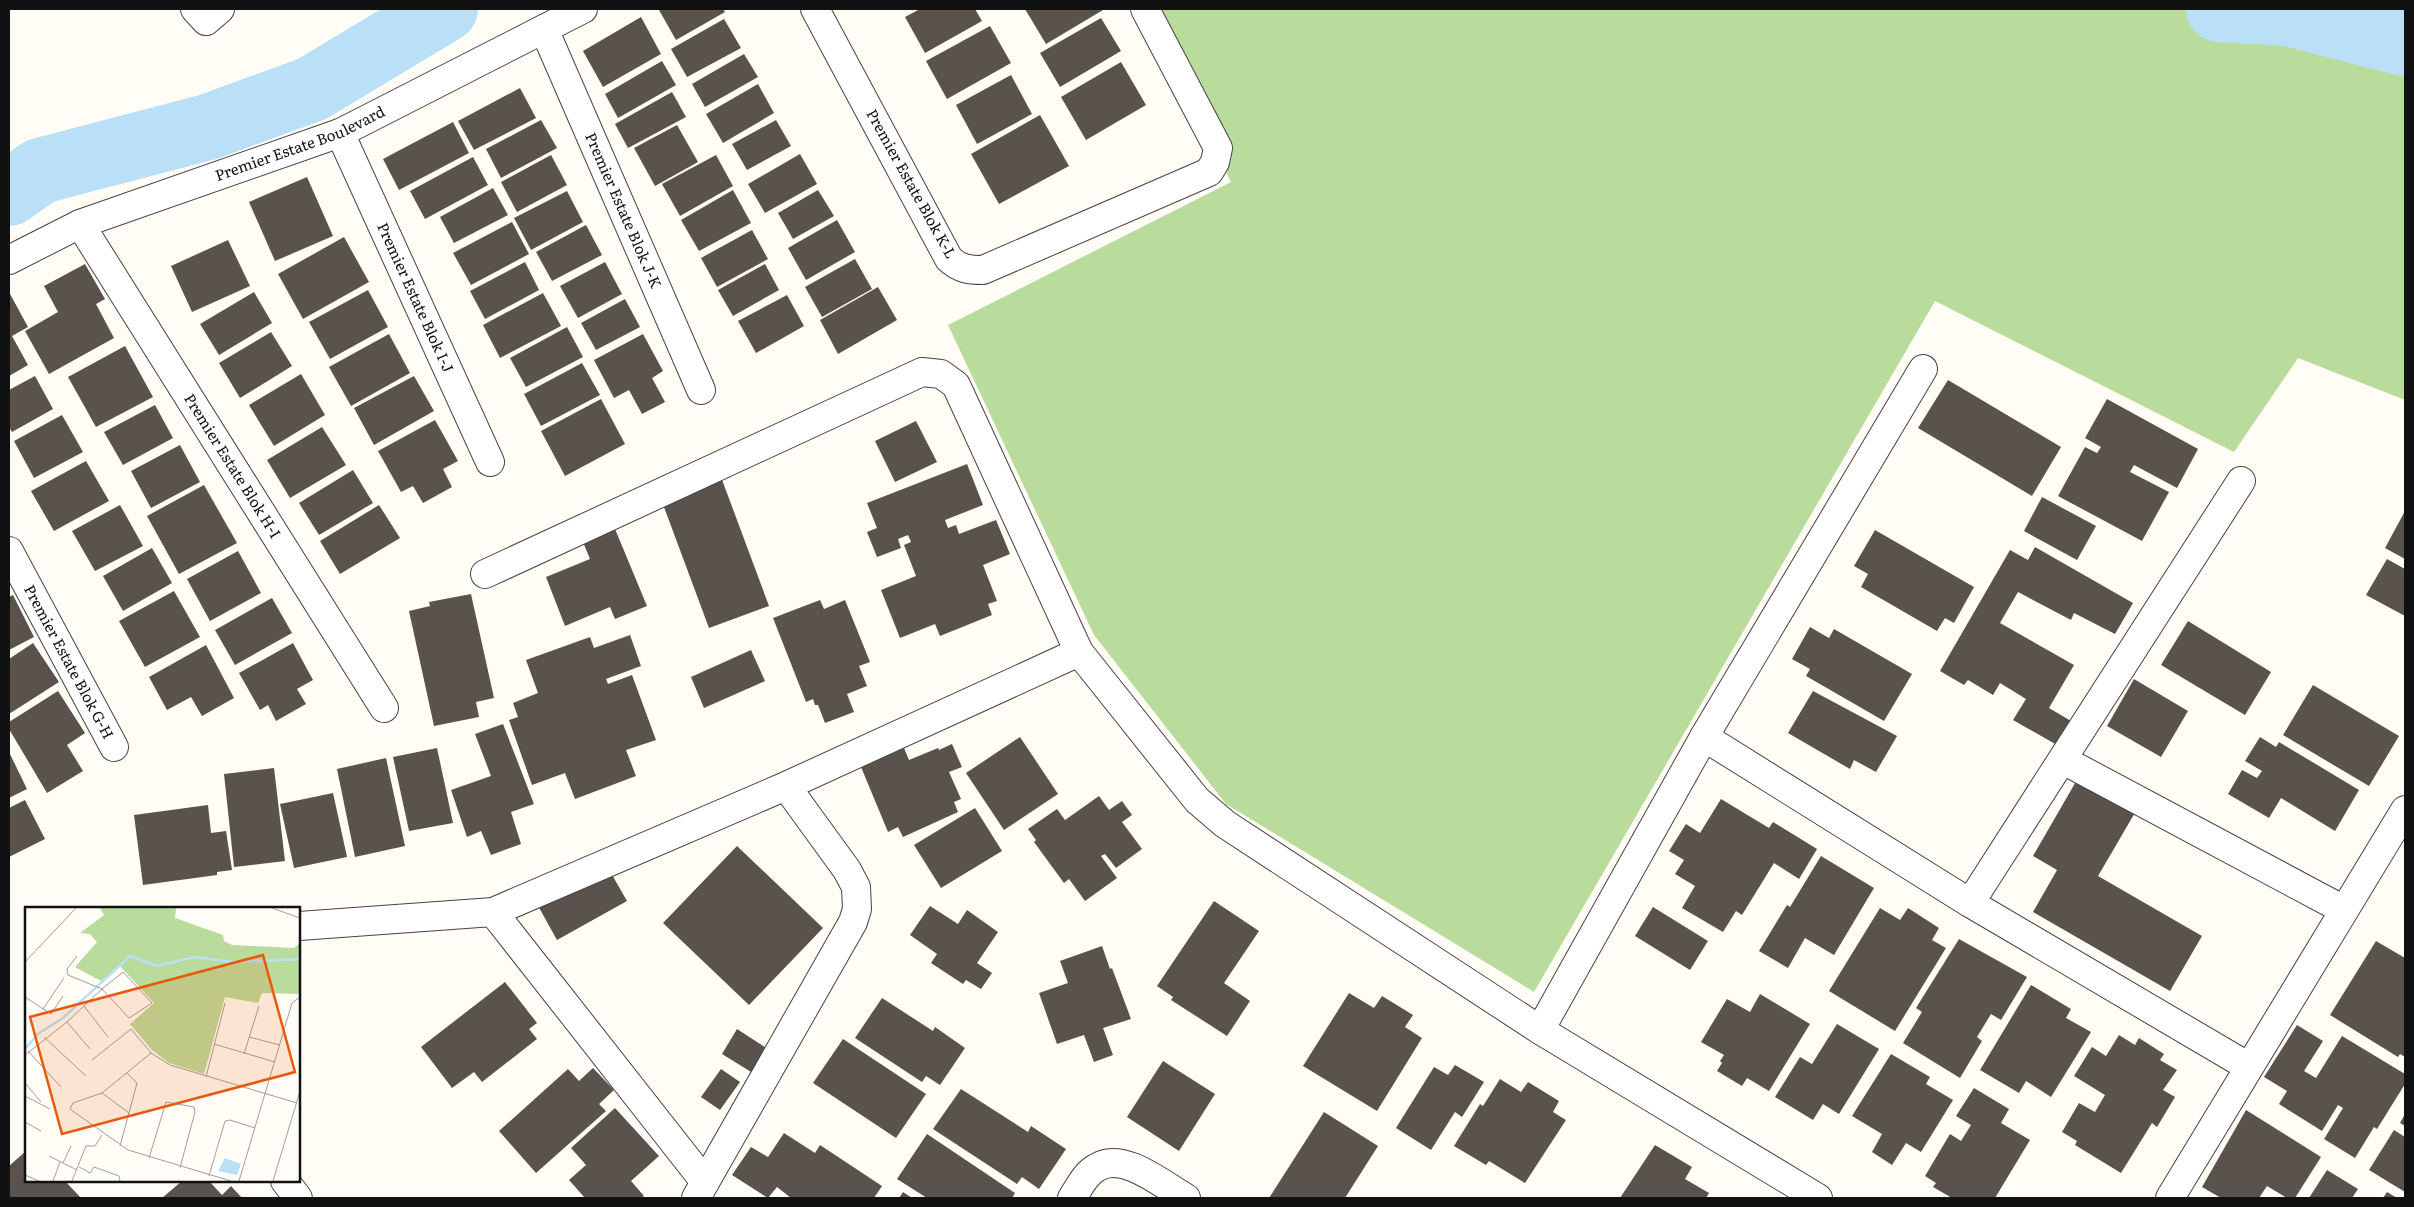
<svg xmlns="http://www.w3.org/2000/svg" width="2414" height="1207" font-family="Literata,serif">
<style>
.forest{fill:#b9dc9c}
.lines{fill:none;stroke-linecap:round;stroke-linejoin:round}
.river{stroke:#b9e0f7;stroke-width:66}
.building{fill:#5a524d}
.minor-casing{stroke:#444;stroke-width:30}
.minor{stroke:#fff;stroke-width:28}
.labels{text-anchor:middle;stroke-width:5;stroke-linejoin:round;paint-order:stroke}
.street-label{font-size:15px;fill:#111;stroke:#fff}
.inset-river{fill:none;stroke:#b9e0f7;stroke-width:2.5}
.inset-road{fill:none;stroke:#a09f9a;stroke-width:1}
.view{fill:#e8590c;fill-opacity:0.15;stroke:#e8590c;stroke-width:2.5}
.inset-edge{fill:none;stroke:#111;stroke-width:2.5}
</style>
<rect width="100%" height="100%" fill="#fffdf5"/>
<path class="forest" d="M1142 9H2405V400L2298 358 2234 452 1935 301 1534 992 1226 804 1094 635 948 325 1231 182Z"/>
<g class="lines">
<g class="river">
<path d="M2219 9 2287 13 2405 43"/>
<path d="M9 193 40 171 208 127 312 89 445 9"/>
</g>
</g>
<g class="building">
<path d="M662 9H723L725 12 676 40 659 10Z"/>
<path d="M920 9H975L982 21 925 53 905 17Z"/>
<path d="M1025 9H1102L1103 10 1046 44Z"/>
<path d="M641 17 661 54 603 87 583 51Z"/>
<path d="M1101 18 1121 51 1060 87 1040 53Z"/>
<path d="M724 19 741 48 687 77 671 49Z"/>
<path d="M990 26 1011 63 947 99 926 61Z"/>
<path d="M744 54 758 77 705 107 692 84Z"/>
<path d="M662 61 676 85 618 118 605 94Z"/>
<path d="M1121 62 1146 105 1086 140 1061 97Z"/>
<path d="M1011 75 1032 114 977 144 956 105Z"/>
<path d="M758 84 774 113 723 143 706 114Z"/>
<path d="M520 88 536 118 474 150 458 121Z"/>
<path d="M672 92 686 117 628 148 615 124Z"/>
<path d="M1040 115 1069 166 999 204 971 154Z"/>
<path d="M541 120 557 148 501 178 486 149Z"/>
<path d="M776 120 791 146 747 170 732 144Z"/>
<path d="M453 122 469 153 399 190 383 159Z"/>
<path d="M677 125 698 162 655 186 634 148Z"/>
<path d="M800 154 817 184 765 213 748 184Z"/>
<path d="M551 155 567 185 517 212 501 182Z"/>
<path d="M716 155 733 186 680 216 662 184Z"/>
<path d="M473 157 488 185 425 219 410 191Z"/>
<path d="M307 177 333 236 275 261 249 202Z"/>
<path d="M493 188 508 215 454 243 440 217Z"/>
<path d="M733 190 751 223 699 251 681 220Z"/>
<path d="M818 190 834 216 793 239 778 213Z"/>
<path d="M567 191 583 222 531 250 514 218Z"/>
<path d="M837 220 855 252 806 280 788 248Z"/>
<path d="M512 222 529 254 471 285 453 253Z"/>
<path d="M586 225 602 255 552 281 536 252Z"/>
<path d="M752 230 768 259 717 287 701 258Z"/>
<path d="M344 237 369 282 303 319 278 274Z"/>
<path d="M228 240 250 286 192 312 171 266Z"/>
<path d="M855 259 872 289 822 317 805 287Z"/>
<path d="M525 262 539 290 485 319 470 291Z"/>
<path d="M605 262 622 294 578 318 560 286Z"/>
<path d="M85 264 105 299 96 304 114 338 49 374 25 331 58 312 44 286Z"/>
<path d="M765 264 779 290 733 316 718 290Z"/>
<path d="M878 287 897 320 838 354 820 320Z"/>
<path d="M368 290 388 327 330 359 309 322Z"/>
<path d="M9 292 28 327 12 336 28 365 9 376Z"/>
<path d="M254 292 272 323 219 355 200 324Z"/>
<path d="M543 293 561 326 500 358 483 325Z"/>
<path d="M787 295 804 326 756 353 738 321Z"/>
<path d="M625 299 640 327 596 350 581 323Z"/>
<path d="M567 327 583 357 526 387 510 358Z"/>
<path d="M271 332 292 366 240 398 219 363Z"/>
<path d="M389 334 410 373 351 406 329 367Z"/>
<path d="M643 334 663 371 652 378 665 402 642 414 629 390 614 398 594 360Z"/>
<path d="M125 346 153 397 96 427 68 377Z"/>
<path d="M582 363 600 395 541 426 524 394Z"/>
<path d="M301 374 325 415 274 446 249 405Z"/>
<path d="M35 376 53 409 12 432 9 427V390Z"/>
<path d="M414 376 434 411 374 445 354 408Z"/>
<path d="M1948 380 2061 447 2032 496 1918 428Z"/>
<path d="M601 399 625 444 565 476 541 431Z"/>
<path d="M2107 399 2198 449 2177 488 2134 465 2130 472 2169 492 2142 541 2058 496 2085 447 2097 453 2101 447 2085 438Z"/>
<path d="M155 405 173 438 123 465 104 432Z"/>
<path d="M62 415 83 452 34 478 14 441Z"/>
<path d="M435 420 458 461 443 469 452 487 423 503 413 486 401 492 378 451Z"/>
<path d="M916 421 937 462 895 482 875 441Z"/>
<path d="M322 427 346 465 290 498 267 460Z"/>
<path d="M180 445 200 482 151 508 131 471Z"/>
<path d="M86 461 109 501 54 531 31 491Z"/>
<path d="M967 464 983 505 945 520 948 528 956 525 959 534 996 520 1010 554 983 565 997 601 988 604 992 615 940 636 935 624 900 638 881 590 916 576 904 545 911 542 908 535 898 539 901 548 877 557 867 532 877 528 867 503Z"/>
<path d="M353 470 373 503 319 535 299 503Z"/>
<path d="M721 477 769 606 709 628 661 499Z"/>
<path d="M204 485 237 543 179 574 147 516Z"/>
<path d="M2042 497 2096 526 2077 560 2024 531Z"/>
<path d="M120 505 143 546 95 571 72 531Z"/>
<path d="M379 505 400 538 340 574 320 541Z"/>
<path d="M2405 511V559L2385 548Z"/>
<path d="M615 529 647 606 615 619 610 607 565 626 546 577 590 559 583 542Z"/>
<path d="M1875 530 1974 587 1954 623 1945 618 1937 631 1861 587 1868 574 1854 566Z"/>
<path d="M2035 547 2133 603 2115 634 2074 613 2071 620 2018 592 2000 623 2074 665 2049 708 2071 721 2057 745 2013 720 2026 699 2000 683 1993 695 1968 680 1964 685 1940 671 2010 550 2028 560Z"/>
<path d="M152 548 172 583 123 611 103 576Z"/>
<path d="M238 551 261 593 210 621 187 579Z"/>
<path d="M2387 559 2405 569V616L2366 595Z"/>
<path d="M174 591 200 637 145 667 119 621Z"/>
<path d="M471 594 494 698 476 702 479 717 434 726 409 611 430 606 429 602Z"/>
<path d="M13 595 34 637 9 650V597Z"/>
<path d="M272 598 292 633 235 665 215 630Z"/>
<path d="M820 600 824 609 845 600 870 662 859 666 867 686 847 694 854 712 825 723 818 705H815L813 699 806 702 773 618Z"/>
<path d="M2188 621 2271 672 2245 715 2161 665Z"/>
<path d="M1810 627 1829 638 1834 629 1912 674 1884 721 1806 676 1810 669 1792 659Z"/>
<path d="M630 635 641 666 606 679 608 684 632 675 656 740 626 750 636 776 575 799 565 773 532 785 509 720 518 717 513 703 538 693 526 660 590 637 594 648Z"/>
<path d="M33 643 59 682 9 714V659Z"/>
<path d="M293 643 313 680 297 689 306 704 276 721 268 705 260 710 239 673Z"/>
<path d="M206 645 234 698 202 716 191 697 167 710 149 677Z"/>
<path d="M751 650 765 681 704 708 691 677Z"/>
<path d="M2134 679 2188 711 2161 757 2107 726Z"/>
<path d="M2313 685 2399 736 2369 786 2283 735Z"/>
<path d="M58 691 85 733 67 745 83 771 47 793 9 729V722Z"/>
<path d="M1813 691 1897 736 1876 772 1854 760 1850 769 1788 733Z"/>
<path d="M503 724 534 804 511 812 521 844 491 855 481 831 467 837 451 790 491 776 475 734Z"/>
<path d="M1020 737 1058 794 1004 830 966 773Z"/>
<path d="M2260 737 2276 747 2279 742 2359 790 2335 831 2281 798 2269 818 2228 794 2242 770 2257 778 2262 771 2245 761Z"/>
<path d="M952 744 962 767 949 772 961 799 954 802 958 812 903 837 898 827 888 832 861 767 904 748 909 760 938 748 939 750Z"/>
<path d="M437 748 453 823 409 831 393 757Z"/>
<path d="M9 752 27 789 9 798Z"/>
<path d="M386 758 405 846 355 857 337 769Z"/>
<path d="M274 768 285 861 234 867 224 774Z"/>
<path d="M2078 778 2136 811 2098 876 2202 936 2170 991 2033 912 2057 870 2033 856Z"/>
<path d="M333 793 347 857 294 868 280 804Z"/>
<path d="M1099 796 1109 810 1122 801 1132 815 1122 822 1142 849 1116 868 1105 854 1101 856 1117 878 1085 901 1069 879 1064 883 1034 842 1036 840 1028 829 1057 809 1065 820Z"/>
<path d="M1721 799 1769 828 1773 822 1817 849 1799 879 1774 863 1742 915 1736 911 1723 932 1682 908 1695 886 1675 874 1684 860 1669 851 1686 824 1700 833Z"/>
<path d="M25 800 45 839 9 857V808Z"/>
<path d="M208 805 211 833 226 831 232 870 217 872V875L143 885 134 815Z"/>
<path d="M975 808 1002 851 941 888 914 845Z"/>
<path d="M737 846 823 928 749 1005 663 923Z"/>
<path d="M1821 856 1874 888 1834 955 1805 938 1788 968 1759 951 1787 905 1790 907Z"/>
<path d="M607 866 627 901 557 940 537 904Z"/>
<path d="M1214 901 1259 931 1224 983 1250 1001 1227 1036 1171 1000 1173 997 1157 986Z"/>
<path d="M930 906 958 924 967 910 998 932 977 963 992 973 981 989 966 980 963 984 931 963 937 954 910 935Z"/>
<path d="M1653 907 1708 941 1690 970 1635 936Z"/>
<path d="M1880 908 1900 920 1908 908 1939 928 1932 940 1946 948 1895 1031 1829 991Z"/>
<path d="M1959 939 2027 977 2001 1020 1991 1014 1977 1037 1982 1041 1960 1078 1903 1043 1922 1012 1916 1008Z"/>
<path d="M2376 941 2405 958V1057L2400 1054 2398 1057 2330 1015Z"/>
<path d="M1102 946 1110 969 1112 968 1131 1019 1103 1028 1113 1055 1094 1062 1084 1035 1057 1044 1039 993 1068 983 1060 961Z"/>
<path d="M505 982 537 1023 529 1029 537 1039 482 1082 474 1072 452 1088 421 1047Z"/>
<path d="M2031 985 2071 1009 2066 1018 2091 1032 2051 1097 2026 1081 2019 1093 1980 1070Z"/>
<path d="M1349 993 1374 1008 1382 996 1413 1015 1405 1027 1422 1038 1377 1111 1303 1066Z"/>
<path d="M1760 994 1810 1024 1769 1091 1747 1078 1742 1086 1717 1071 1722 1063 1720 1061 1724 1055 1701 1042 1727 999 1750 1012Z"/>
<path d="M882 998 933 1031 935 1027 965 1048 940 1085 926 1076 922 1082 855 1038Z"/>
<path d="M1837 1024 1879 1049 1839 1114 1823 1104 1813 1120 1775 1097 1800 1057 1812 1064Z"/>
<path d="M2297 1025 2323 1041 2304 1071 2316 1078 2342 1036 2405 1074V1084L2377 1129 2374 1127 2355 1158 2324 1139 2343 1108 2338 1105 2322 1131 2279 1104 2287 1091 2264 1077Z"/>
<path d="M737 1029 771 1051 756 1075 722 1054Z"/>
<path d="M2119 1035 2135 1045 2139 1038 2164 1054 2160 1060 2177 1070 2163 1090 2175 1097 2157 1127 2152 1123 2121 1173 2075 1145 2077 1141 2062 1132 2079 1103 2095 1112 2105 1095 2074 1076 2092 1047 2106 1056Z"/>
<path d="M843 1039 926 1094 896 1138 813 1083Z"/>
<path d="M1891 1054 1930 1077 1926 1084 1953 1100 1921 1152 1906 1143 1892 1165 1872 1152 1882 1134 1852 1116Z"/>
<path d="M1163 1061 1215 1094 1179 1151 1127 1117Z"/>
<path d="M1455 1065 1484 1082 1462 1117 1455 1112 1431 1150 1396 1128 1434 1067 1448 1075Z"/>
<path d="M593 1068 614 1090 599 1104 606 1111 536 1173 499 1131 568 1069 579 1081Z"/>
<path d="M721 1069 740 1082 720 1110 701 1097Z"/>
<path d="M1500 1079 1521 1092 1528 1082 1559 1101 1553 1112 1566 1120 1525 1183 1489 1161 1486 1165 1454 1146 1480 1104 1483 1106Z"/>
<path d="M1974 1088 2009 1109 2001 1123 2030 1140 1995 1198H1952L1933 1187 1936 1183 1925 1176 1950 1134 1961 1141 1971 1125 1956 1116Z"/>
<path d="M961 1089 1028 1132 1031 1126 1066 1149 1039 1189 1022 1177 1017 1184 933 1129Z"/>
<path d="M615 1108 659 1156 631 1181 644 1196 641 1198H585L569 1180 586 1165 571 1148Z"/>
<path d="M2246 1110 2321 1157 2295 1198H2287L2267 1186 2259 1198H2221L2202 1187Z"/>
<path d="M1324 1112 1378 1146 1345 1198H1269Z"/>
<path d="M2405 1114V1126L2400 1123Z"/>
<path d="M2394 1130 2405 1137V1192L2369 1170Z"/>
<path d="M784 1133 815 1153 820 1145 882 1186 874 1198H791L777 1187 768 1198 732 1175 751 1147 768 1157Z"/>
<path d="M927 1134 1015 1193 1012 1198H927L897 1179Z"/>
<path d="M1655 1145 1692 1167 1685 1179 1709 1193 1706 1198H1620Z"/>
<path d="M26 1151V1181H65L81 1198H9V1166Z"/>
<path d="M2327 1170 2358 1189 2352 1198H2309Z"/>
<path d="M182 1181H209L222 1195 231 1186 242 1198H162Z"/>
<path d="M903 1192 912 1198H899Z"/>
<path d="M2387 1192 2397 1198H2383Z"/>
</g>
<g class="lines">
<defs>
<g id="minor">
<path d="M195 9 206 21 220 9"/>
<path d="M815 9 949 259C960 269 969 270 983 270L1209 172 1215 162 1218 148 1145 9"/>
<path id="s1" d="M544 29 701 390"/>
<path id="s2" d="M340 133 490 462"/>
<path id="s3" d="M80 224 384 708"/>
<path id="s4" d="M9 260 80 224 340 133 583 9"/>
<path id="s5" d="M9 551 114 747"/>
<path d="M485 574 922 372 941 374 956 385 1079 652 1197 800 1225 824 1540 1030 1818 1198"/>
<path d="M1704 737 1970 903 2249 1067"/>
<path d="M2063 760 2344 910"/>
<path d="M1970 903 2241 481"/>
<path d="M493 912 705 1182"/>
<path d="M299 926 493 912 786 786 1079 652"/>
<path d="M1540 1030 1704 737 1923 369"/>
<path d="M285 1181 298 1198"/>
<path d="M696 1198 853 922 857 909 856 887 847 870 786 786"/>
<path d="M1072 1198C1079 1188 1085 1174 1096 1168 1122 1150 1163 1185 1186 1198"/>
<path d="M2170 1198 2405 810"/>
</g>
</defs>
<use href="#minor" class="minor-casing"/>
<use href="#minor" class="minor"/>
</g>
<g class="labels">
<g class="street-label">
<text dy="5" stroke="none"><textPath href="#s4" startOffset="314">Premier Estate Boulevard</textPath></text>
<text transform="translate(911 184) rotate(61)" y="5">Premier Estate Blok K-L</text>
<text dy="5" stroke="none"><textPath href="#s1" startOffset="198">Premier Estate Blok J-K</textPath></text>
<text dy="5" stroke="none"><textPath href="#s2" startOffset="181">Premier Estate Blok I-J</textPath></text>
<text dy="5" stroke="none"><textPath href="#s3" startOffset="286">Premier Estate Blok H-I</textPath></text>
<text dy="5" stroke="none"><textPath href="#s5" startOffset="126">Premier Estate Blok G-H</textPath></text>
</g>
</g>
<g transform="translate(25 907)">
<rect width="275" height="275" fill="#fffdf5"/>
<path d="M75 1H151L150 11 198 28 199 34 207 38 269 41 275 36V87L237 86 233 96 200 90 179 167 144 156 127 143 105 117 129 96 95 59 76 74 50 60 72 35 65 27 55 26 79 8Z" fill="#b9dc9c"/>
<path d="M200 251 216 257 212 268 193 264Z" fill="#b9e0f7"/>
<path class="inset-river" d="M0 142 14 126 38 111 105 49 132 59 169 50 208 55 275 52"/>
<path class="inset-road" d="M247 1 275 11M0 55 51 1M0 90 26 107 38 89M59 99 83 130M18 102 39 71M42 115 65 142M19 130 61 169M224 130 255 138M189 137 250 155M3 144 36 180M126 146 77 186 48 196 45 202 103 243 206 274M219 147 234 99M0 148 42 115 77 82 98 65 127 96 104 111 77 82 43 68 42 62 52 49M67 153 106 122 126 146 145 158 272 196M181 170 200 96M0 176 16 195M77 186 104 206M0 189 25 202M0 215 16 224M95 239 112 176 102 166M24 249 52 263M124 251 141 195 169 200 170 205 155 261M38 256 46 239M54 260 65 266 69 260 94 269 95 274M0 268 14 274M184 269 200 214 205 213 230 221M28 274 35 255M47 274 61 239H70L77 228M214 274 267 96 275 90M248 274 275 184"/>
<path class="view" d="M238 48 270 165 37 227 5 110Z"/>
<rect width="275" height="275" class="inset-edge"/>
</g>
<rect width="2414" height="1207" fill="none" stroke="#111111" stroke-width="20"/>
</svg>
